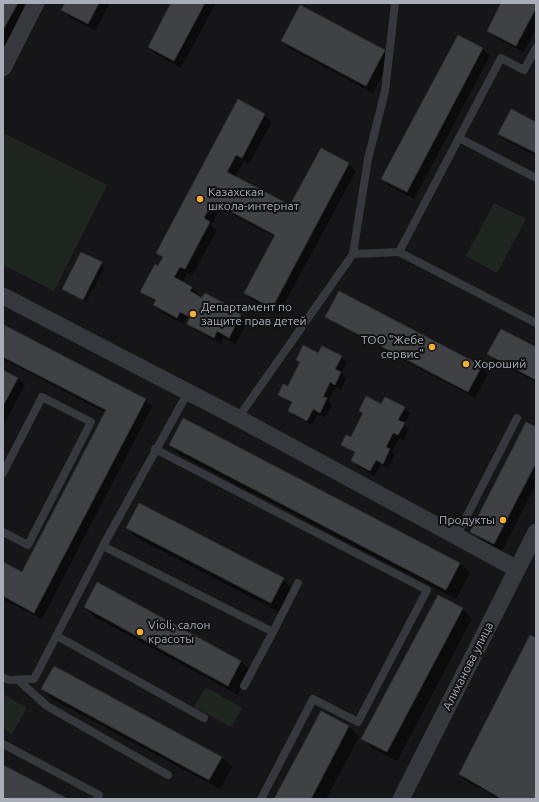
<svg xmlns="http://www.w3.org/2000/svg" width="539" height="802" font-family="Ubuntu,sans-serif">
<style>
.green{fill:#1e261f}
.shadow{fill:#0007}
.building{fill:#404145;stroke:#303034}
.lines{fill:none;stroke-linecap:round;stroke-linejoin:round}
.service{stroke:#37383d;stroke-width:8}
.minor{stroke:#37383d;stroke-width:17}
.poi-dot{fill:#f2b134;stroke:#111113;stroke-width:1.5}
.labels{text-anchor:middle;stroke-width:4;stroke-linejoin:round;paint-order:stroke}
.poi-label{font-size:12px;fill:#a8adb8;stroke:#111113;text-anchor:start}
.street-label{font-size:12px;fill:#a8adb8;stroke:#111113}
</style>
<rect width="100%" height="100%" fill="#161618"/>
<g class="green">
<path d="M5 134 107 185 54 291 3 265V138Z"/>
<path d="M494 203 526 219 497 273 466 256Z"/>
<path d="M206 687 242 708 231 727 194 707Z"/>
<path d="M3 694 27 708 12 734 3 728Z"/>
</g>
<g class="shadow">
<path d="M3 3H23L27 7 3 50Z"/>
<path d="M67 3H110L95 31 70 17 63 10Z"/>
<path d="M173 3H216L181 68 156 54 149 47Z"/>
<path d="M502 3H536V29L524 52 495 37 488 30Z"/>
<path d="M458 36 483 49 490 56 414 199 389 186 382 179Z"/>
<path d="M282 41 384 51 392 58 373 93 289 48Z"/>
<path d="M238 101 265 115 272 122 249 164 244 161 235 177 291 207 321 149 348 164 356 171 279 314 272 310 349 165H347L270 309 252 300 245 293 275 237 220 208 211 225 217 230 192 276 187 273 182 283 192 288 199 295 198 297 203 300 205 294 230 307 247 322 236 344 224 338 221 344 195 330 188 323 190 320 187 318 184 324 161 312 154 305 155 302 142 292 155 266 159 268 163 259 158 253Z"/>
<path d="M536 123V156L507 141 499 134Z"/>
<path d="M82 253 105 267 86 302 63 289Z"/>
<path d="M327 316 481 367 488 374 475 398 334 323Z"/>
<path d="M4 326 145 399 152 407 42 619 3 599V563L23 573 106 413 3 359Z"/>
<path d="M536 349V382L496 361 489 354Z"/>
<path d="M319 354 341 357 347 362 341 373 346 378 341 389 336 387 329 401 332 405 325 418 318 414 312 425 294 416 289 411 292 404 279 395 288 388 301 364 297 360Z"/>
<path d="M3 371 17 378 25 385 3 427Z"/>
<path d="M382 405 404 408 410 413 404 424 409 429 404 440 399 438 392 452 395 455 388 468 381 465 375 476 357 466 352 461 355 454 342 445 352 438 364 414 360 411Z"/>
<path d="M536 428V484L502 551 479 539 472 532Z"/>
<path d="M170 445 460 563 470 573 456 599 180 455Z"/>
<path d="M127 528 283 579 293 589 281 613 137 538Z"/>
<path d="M85 607 241 661 251 671 238 695 95 617Z"/>
<path d="M462 609 472 619 397 761 372 748 362 738Z"/>
<path d="M536 639V799H499L465 780 460 774Z"/>
<path d="M42 689 222 758 232 767 220 789 52 699Z"/>
<path d="M322 713 349 727 359 737 326 799H276Z"/>
</g>
<g class="building">
<path d="M3 3H18L3 30Z"/>
<path d="M65 3H99L88 24 61 10Z"/>
<path d="M171 3H205L174 61 148 47Z"/>
<path d="M501 3H536V8L516 46 487 31Z"/>
<path d="M300 5 385 50 366 86 281 41Z"/>
<path d="M458 35 483 48 407 192 381 179Z"/>
<path d="M238 99 265 114 242 158 236 155 227 172 290 205 321 148 349 163 272 308 244 293 275 235 213 202 204 218 210 222 185 269 180 267 174 277 192 287 190 291 202 298 205 293 231 307 230 308 241 315 229 338 217 331 214 338 187 324 190 317 180 312 177 318 153 305 156 300 140 292 155 264 158 266 163 257 156 253Z"/>
<path d="M511 109 536 122V153L498 134Z"/>
<path d="M81 252 102 262 83 300 62 289Z"/>
<path d="M339 291 482 366 468 392 325 317Z"/>
<path d="M4 325 146 399 34 613 3 596V562L22 572 106 410 3 357Z"/>
<path d="M501 329 536 347V380L487 354Z"/>
<path d="M303 345 318 353 322 346 342 356 335 369 341 372 335 385 330 382 323 397 327 398 320 413 313 409 307 421 288 411 292 402 278 395 283 384 288 386 300 362 296 360Z"/>
<path d="M3 370 18 378 3 406Z"/>
<path d="M366 396 381 404 385 397 405 407 398 420 405 423 398 435 393 433 386 447 390 449 383 464 376 460 370 471 351 461 355 452 341 445 346 435 351 437 363 413 359 411Z"/>
<path d="M183 418 460 563 446 590 169 445Z"/>
<path d="M526 422 536 427V463L494 544 470 532Z"/>
<path d="M139 503 284 578 271 603 126 528Z"/>
<path d="M97 582 241 661 228 686 84 607Z"/>
<path d="M438 595 463 608 387 752 361 739Z"/>
<path d="M530 635 536 638V799H502L459 774Z"/>
<path d="M54 666 222 757 209 780 41 689Z"/>
<path d="M321 711 349 726 311 799H274Z"/>
<path d="M3 765 68 799H3Z"/>
</g>
<g class="lines">
<g class="service">
<path d="M459 138 536 178"/>
<path d="M399 252 501 58 524 70 536 48"/>
<path d="M353 254 399 252 536 323"/>
<path d="M238 418 353 254 368 159 385 91 395 3"/>
<path d="M155 449 427 590 358 722 313 699 261 799"/>
<path d="M3 473 42 397 91 422 28 545 3 532"/>
<path d="M456 537 517 418"/>
<path d="M103 546 273 632 298 583"/>
<path d="M57 636 204 718"/>
<path d="M3 677 9 680 34 679 103 546 188 392"/>
<path d="M18 680 47 706 168 775"/>
<path d="M244 686 273 632"/>
<path d="M3 744 99 795 97 799"/>
</g>
<g class="minor">
<path d="M3 68 36 3"/>
<path d="M3 296 238 418 517 569"/>
<path d="M401 799 536 532"/>
</g>
</g>
<g class="poi-dot">
<circle cx="200" cy="199" r="4"/>
<circle cx="193" cy="314" r="4"/>
<circle cx="432" cy="347" r="4"/>
<circle cx="466" cy="364" r="4"/>
<circle cx="503" cy="520" r="4"/>
<circle cx="140" cy="632" r="4"/>
</g>
<g class="labels">
<g class="poi-label">
<text x="208" y="196">Казахская<tspan x="208" dy="14">школа-интернат</tspan></text>
<text x="201" y="311">Департамент по<tspan x="201" dy="14">защите прав детей</tspan></text>
<text x="424" y="344" text-anchor="end">ТОО "Жебе<tspan x="424" dy="14">сервис"</tspan></text>
<text x="474" y="368">Хороший</text>
<text x="495" y="524" text-anchor="end">Продукты</text>
<text x="148" y="629">Violi, салон<tspan x="148" dy="14">красоты</tspan></text>
</g>
<g class="street-label">
<text transform="translate(468 666) rotate(-63)" y="4">Алиханова улица</text>
</g>
</g>
<rect width="539" height="802" fill="none" stroke="#a8adb8" stroke-width="8"/>
</svg>
